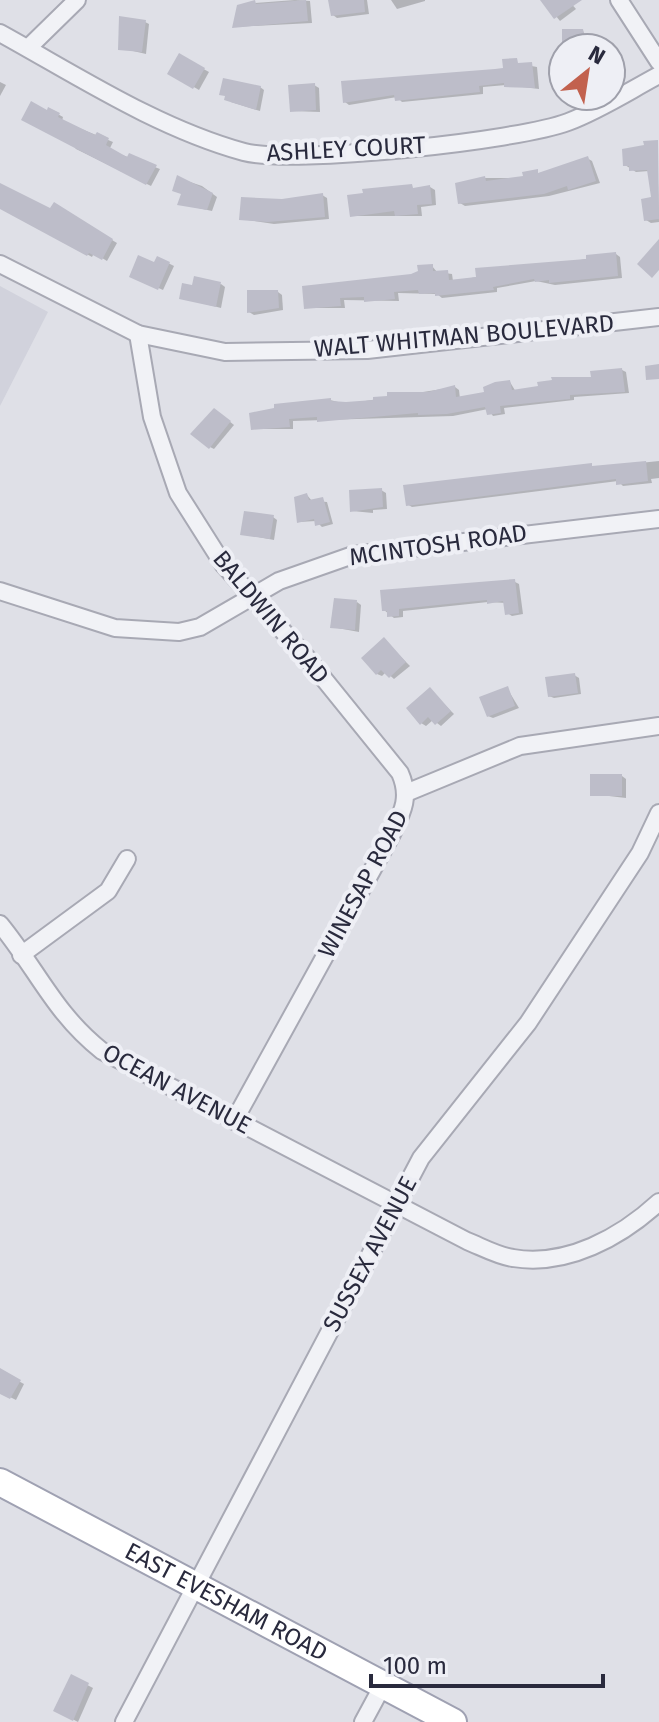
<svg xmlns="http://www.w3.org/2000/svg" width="659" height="1722" font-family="'Fira Sans',sans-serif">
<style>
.built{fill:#d1d2dc}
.shadow{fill:#0003}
.building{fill:#bdbdc9}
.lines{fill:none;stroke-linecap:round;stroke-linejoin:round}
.street-casing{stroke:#a8a9b4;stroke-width:20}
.primary-casing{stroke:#9fa1b2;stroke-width:30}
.street{stroke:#f1f2f6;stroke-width:16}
.primary{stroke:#fff;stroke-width:26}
.labels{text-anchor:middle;stroke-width:8;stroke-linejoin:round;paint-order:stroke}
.street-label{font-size:24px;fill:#292a3d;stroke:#eeeff5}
</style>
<rect width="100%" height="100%" fill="#dfe0e7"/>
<path class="built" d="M0 286 48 312 0 406Z"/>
<g class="shadow">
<path d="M295 0 310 1 312 23 234 27 255 3Z"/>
<path d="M337 0H367L369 14 337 18 333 15Z"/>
<path d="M391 0H425V1L397 9Z"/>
<path d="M543 0H568L576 9 560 21Z"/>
<path d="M145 22 149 24 146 54 120 48Z"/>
<path d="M583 31 592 48H566Z"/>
<path d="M180 56 209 72 199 90 170 73Z"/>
<path d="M504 61 537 67 539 89 506 85 483 87V94L402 102 397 97 349 105 345 102 505 69Z"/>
<path d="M0 82 6 85 0 96Z"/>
<path d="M314 85 319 88 320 112 292 111Z"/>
<path d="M260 87 264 90 260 111 231 102Z"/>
<path d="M49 109 63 117 62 121 113 142 109 150 160 169 151 186 76 149 48 112Z"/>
<path d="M657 142 659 222 651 223 646 220 653 199 649 171 636 172 625 165Z"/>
<path d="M587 158 592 161 600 183 549 196 465 206 460 203 485 178H525Z"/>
<path d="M178 178 202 186 217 197 212 211 180 204 183 194Z"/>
<path d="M0 185 51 211 54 205 117 243 107 261 94 253 92 257 0 205Z"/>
<path d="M430 187 435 190 436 205 421 207 422 216H351Z"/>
<path d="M322 195 327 198 329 219 274 224 241 219Z"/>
<path d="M616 254 620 257 622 278 555 285 536 281 497 288V292L442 298 437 294 398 293 399 301 344 300 345 308H306L411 276 432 266 437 272 452 274 453 281Z"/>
<path d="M158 258 174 266 163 290 136 278 156 264Z"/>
<path d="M221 284 225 287 221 308 182 298Z"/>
<path d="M278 292 282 295 283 310 254 315 249 312Z"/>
<path d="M622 370 626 372 629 393 574 397V400L504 408 505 414 493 416 488 409 453 416 293 421V429H253L330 400 346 404 455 387 459 390 460 399 486 394 510 382 516 392 593 379Z"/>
<path d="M219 413 234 425 214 449 210 447Z"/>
<path d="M659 461V478L651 479 652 483 623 486 618 481 412 507 407 504 405 487Z"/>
<path d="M381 490 386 493 387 509 373 510V513L352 511Z"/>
<path d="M307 495 312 501 327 502 333 524 322 527 316 521 299 522Z"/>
<path d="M273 517 277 520 274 540 242 534Z"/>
<path d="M515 582 519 584 523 614 512 616 507 613 506 603 488 602 403 611V617L394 618 384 610Z"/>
<path d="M357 602 361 605 359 632 332 627Z"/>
<path d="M384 640 410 666 394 679 386 672 382 676 377 674Z"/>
<path d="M574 675 579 678 581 694 554 698 549 696Z"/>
<path d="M507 688 519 708 493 718 488 716Z"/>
<path d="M430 690 454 714 441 726 433 720 426 726 421 723Z"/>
<path d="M622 776 626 779V798L592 794Z"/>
<path d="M0 1371 24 1384 16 1400 0 1392Z"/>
<path d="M72 1677 93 1688 78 1722 55 1710Z"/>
</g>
<g class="building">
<path d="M255 0 256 4 306 0 308 21 232 28 237 5Z"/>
<path d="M328 0H364L365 12 331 16Z"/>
<path d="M540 0H582L554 19Z"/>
<path d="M119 16 146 20 142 52 118 50Z"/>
<path d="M562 29H583L587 48H562Z"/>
<path d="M179 53 205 68 193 89 167 74Z"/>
<path d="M517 58 518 63 532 62 535 88 504 87V83L479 86 480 92 395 101 394 95 343 103 341 81 495 69 503 68 502 59Z"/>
<path d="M223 78 261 86 256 110 224 100 225 96 219 95Z"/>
<path d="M315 83 316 110 290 112 288 85Z"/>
<path d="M31 101 47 110 48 107 60 113 58 117 95 135 97 132 109 138 106 145 127 157 129 153 157 165 146 185 21 120Z"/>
<path d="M658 140 659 219 644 221 641 199 651 197 647 170 629 171V166H623L622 149 644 145 643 141Z"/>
<path d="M588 156 596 181 568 190 567 186 544 194 458 204 455 183 485 176 486 181 523 176 522 172 538 169V173Z"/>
<path d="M177 175 213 193 207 210 177 205 181 194 172 191Z"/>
<path d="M0 183 50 208 54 202 113 239 102 260 89 253 87 256 0 209Z"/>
<path d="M412 184 413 188 430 185 432 204 417 205 418 214 395 216 394 211 350 217 347 195 363 193 362 189Z"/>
<path d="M323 193 325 217 268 222 239 220 241 197 282 199Z"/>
<path d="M659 239V270L652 278 637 264Z"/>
<path d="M616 252 618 276 549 283V280L535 282 534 279 493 287 494 290 435 296V293L419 294 418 290 394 292 395 299 364 302V297L340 298 341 306 304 309 302 286 411 274 418 271 417 265 433 264V271L448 270 449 280 476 277 475 268 586 259V255Z"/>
<path d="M138 255 154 262 157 256 170 262 158 290 129 277Z"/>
<path d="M194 276 221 282 216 307 179 299 182 283 192 285Z"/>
<path d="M247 290H278L279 308 247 313Z"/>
<path d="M659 364V379L646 380 645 366Z"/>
<path d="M622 368 625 392 570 395V399L500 406 501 413 487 415 485 407 447 414 418 415V413L317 422V417L289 419 290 427 251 430 249 413 274 408V404L331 398V401L346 402 373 400V397L387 396V392H428L455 385 456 397 484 392 483 387 495 382 510 380 512 390 538 386 537 382 552 380 551 377H591L590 371Z"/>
<path d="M214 408 231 421 209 449 190 434Z"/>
<path d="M646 461 648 481 616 485V479L406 506 403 485 592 463V466Z"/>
<path d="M382 488 383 507 350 512 349 490Z"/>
<path d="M307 493 309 500 323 497 330 522 315 526 314 519 297 523 294 497Z"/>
<path d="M244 511 274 515 270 539 240 535Z"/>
<path d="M515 579 519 613 505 615 503 601 487 604V600L399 609V616L387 617V611H382L380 590Z"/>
<path d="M334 598 357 600 355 630 330 628Z"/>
<path d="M384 637 406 662 389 678 381 670 376 675 361 658Z"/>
<path d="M575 673 578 693 548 697 545 677Z"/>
<path d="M508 686 515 706 487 717 479 697Z"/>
<path d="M430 687 451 711 435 725 428 717 420 725 406 708Z"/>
<rect x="590" y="774" width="32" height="22"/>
<path d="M0 1368 21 1380 10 1399 0 1394Z"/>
<path d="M71 1674 89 1683 73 1721 53 1711Z"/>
</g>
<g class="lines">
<defs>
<g id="street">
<path d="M619 0 659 62"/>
<path d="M0 33C78 76 157 128 244 152 293 165 518 141 568 122 600 110 629 91 659 75"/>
<path d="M28 48 77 0"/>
<path d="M0 264 138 334 225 352 367 350 659 317"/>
<path d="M138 334 152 417 178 493 223 564 307 658 400 773C411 798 402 813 391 836L234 1121"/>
<path d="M0 591 115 628 179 632 200 627 279 581 353 555 659 519"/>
<path d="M406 793 520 746 659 726"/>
<path d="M0 924C37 969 54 1013 102 1051L467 1241C482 1247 498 1256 513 1258 567 1267 621 1237 659 1202"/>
<path d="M21 955 108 891 127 859"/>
<path d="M124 1722 421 1158 528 1023 640 853 659 813"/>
<path d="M363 1722 383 1685"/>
</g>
<g id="primary">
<path id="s1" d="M0 1482 453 1722"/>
</g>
</defs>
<use href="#street" class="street-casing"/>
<use href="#primary" class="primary-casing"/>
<use href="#street" class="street"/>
<use href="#primary" class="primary"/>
</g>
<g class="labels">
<g class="street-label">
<text transform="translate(346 149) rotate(-3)" y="8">ASHLEY COURT</text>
<text transform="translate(464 336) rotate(-5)" y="8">WALT WHITMAN BOULEVARD</text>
<text transform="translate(438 545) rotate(-8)" y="8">MCINTOSH ROAD</text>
<text transform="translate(271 617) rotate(50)" y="8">BALDWIN ROAD</text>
<text transform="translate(363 884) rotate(-62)" y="8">WINESAP ROAD</text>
<text transform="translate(177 1089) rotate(28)" y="8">OCEAN AVENUE</text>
<text transform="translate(370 1254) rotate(-62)" y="8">SUSSEX AVENUE</text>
<text dy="8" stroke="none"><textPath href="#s1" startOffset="256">EAST EVESHAM ROAD</textPath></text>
</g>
</g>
<g transform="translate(587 72) rotate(30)"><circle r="38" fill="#eeeff5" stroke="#9fa0ab" stroke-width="2"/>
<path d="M0-6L14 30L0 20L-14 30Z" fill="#c2614e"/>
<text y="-12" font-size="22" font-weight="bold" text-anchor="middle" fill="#292a3d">N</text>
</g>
<path d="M371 1674v12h232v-12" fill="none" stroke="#292a3d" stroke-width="4"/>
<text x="383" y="1674" font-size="24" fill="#292a3d" stroke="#eeeff5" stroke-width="6" paint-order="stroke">100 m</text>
</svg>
